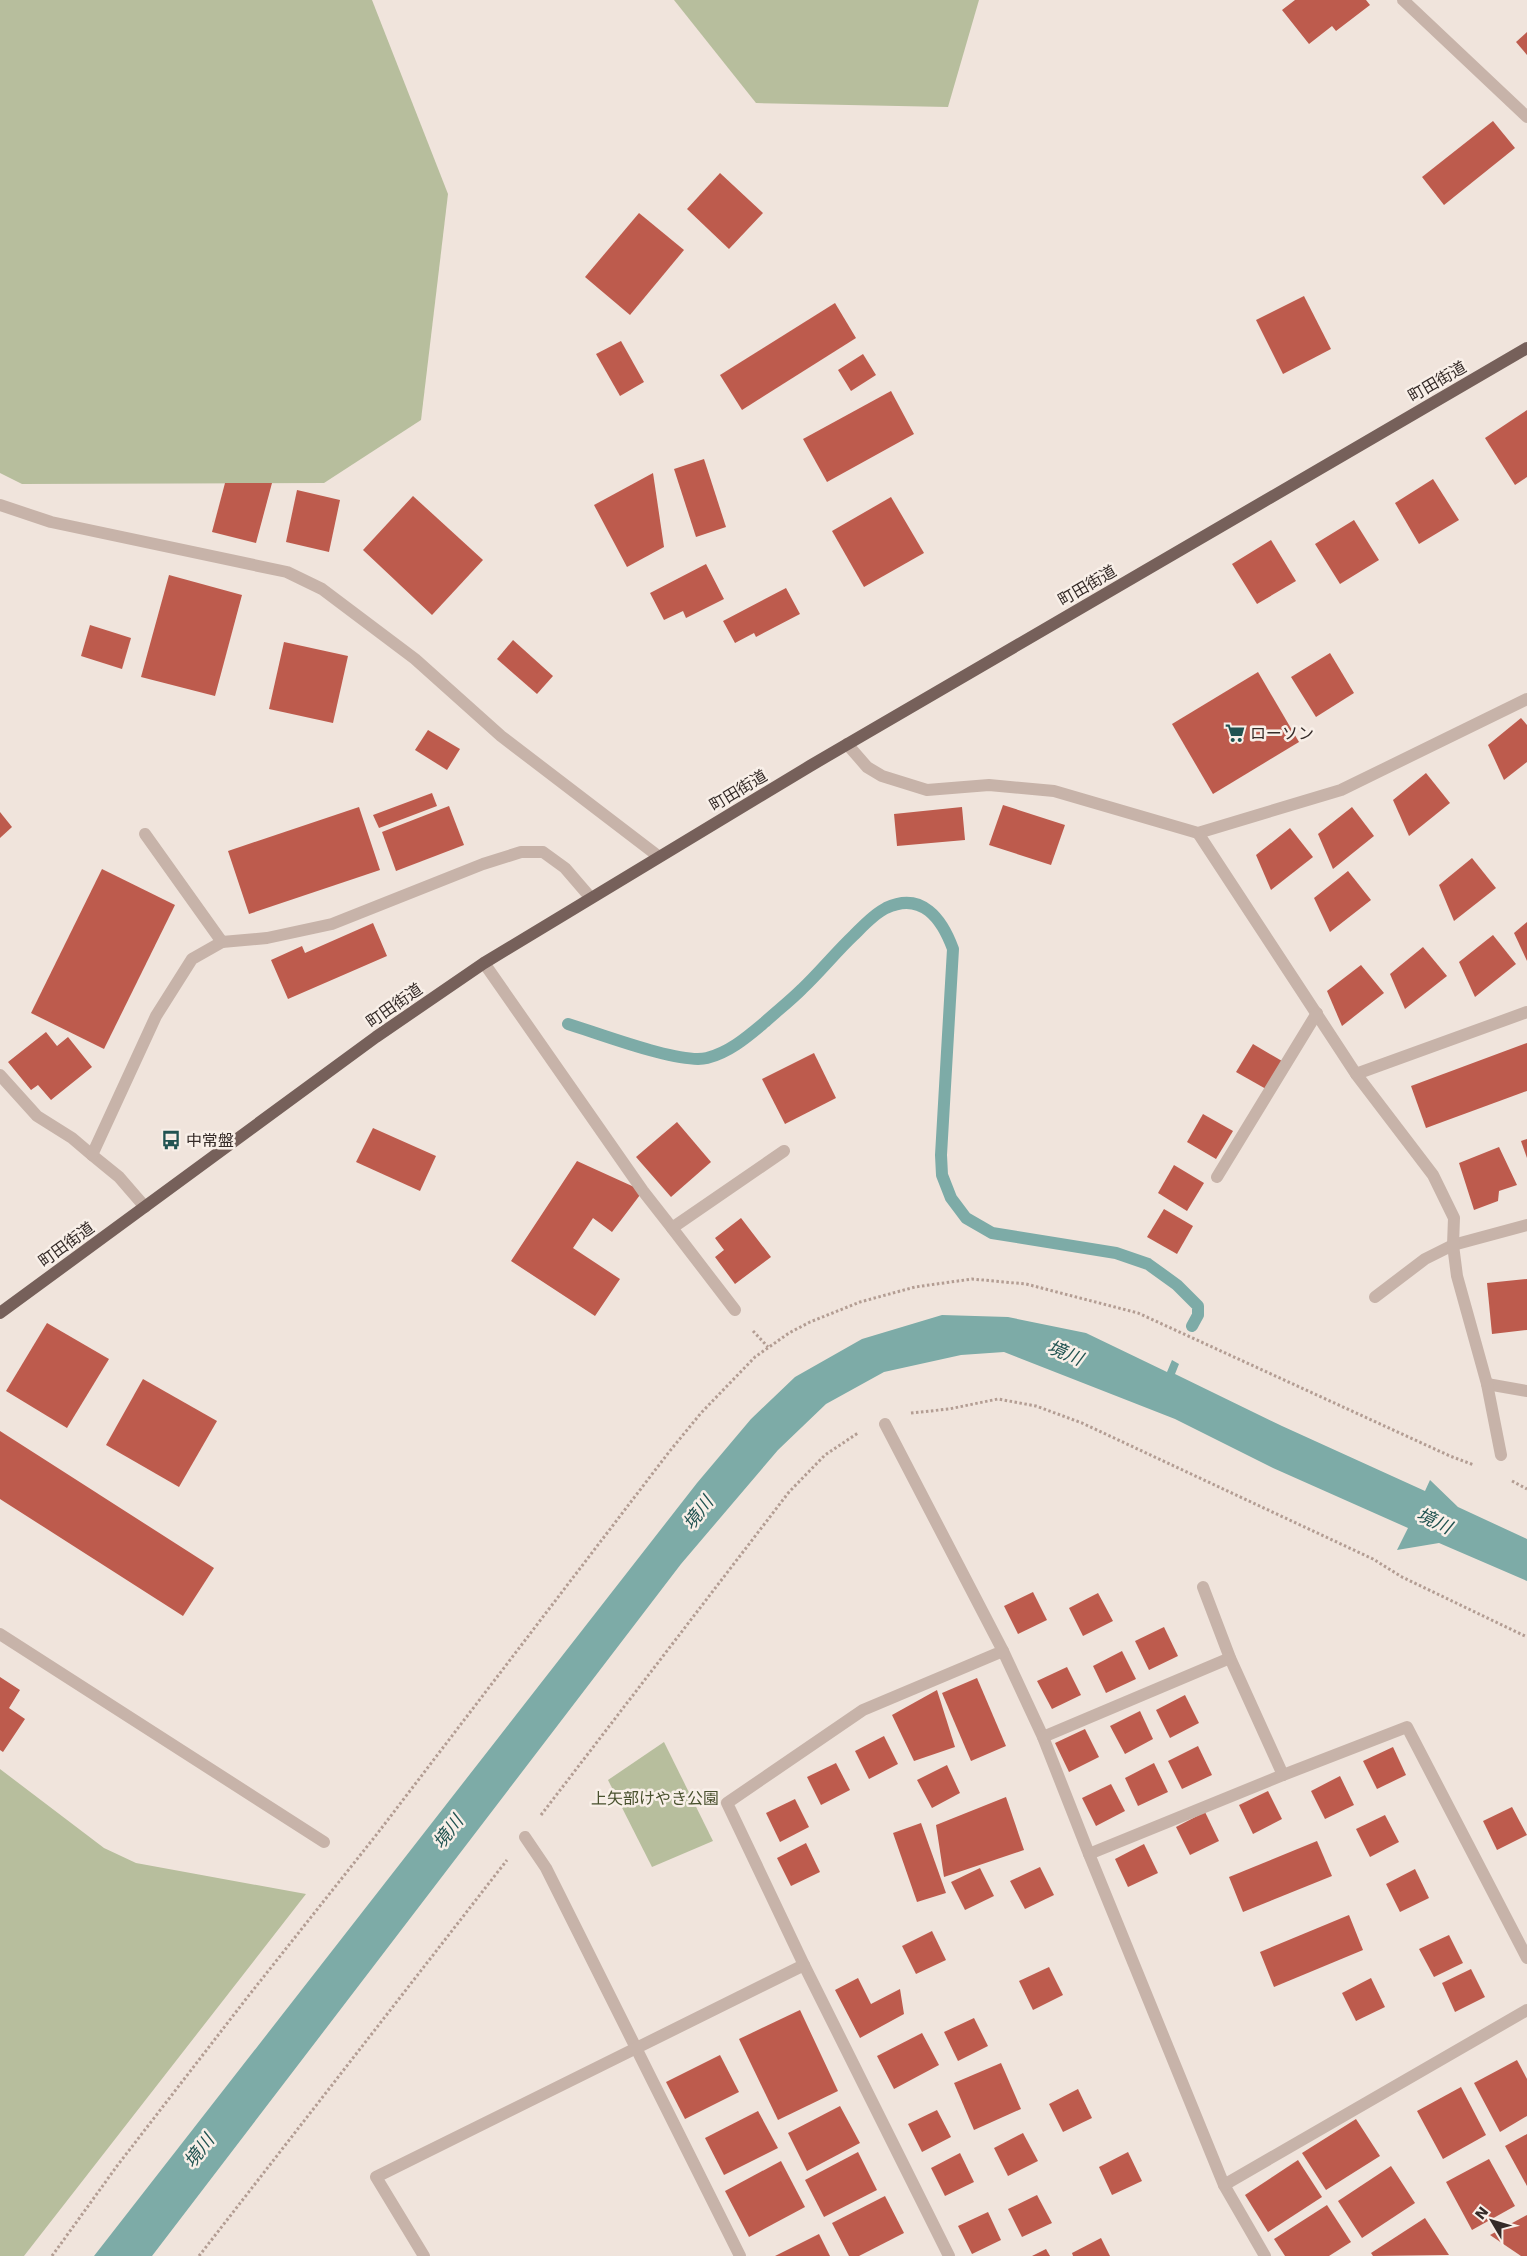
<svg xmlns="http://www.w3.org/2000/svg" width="1527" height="2256" font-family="'DejaVu Sans','Noto Sans JP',sans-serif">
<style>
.green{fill:#b7be9d}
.water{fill:#7daba7}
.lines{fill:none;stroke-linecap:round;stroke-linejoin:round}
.stream{stroke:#7daba7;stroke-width:12}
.building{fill:#bd5b4d}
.path{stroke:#b39d93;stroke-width:3;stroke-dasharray:2.5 2.5;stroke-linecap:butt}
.service{stroke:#c7b3a9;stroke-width:12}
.minor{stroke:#c7b3a9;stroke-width:12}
.primary{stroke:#76605a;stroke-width:12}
.labels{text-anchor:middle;stroke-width:5;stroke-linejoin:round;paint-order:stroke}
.street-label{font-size:16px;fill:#352b28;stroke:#f8efe8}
.poi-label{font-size:16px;fill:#352b28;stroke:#f8efe8;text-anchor:start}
.park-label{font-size:16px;fill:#49512e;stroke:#f8efe8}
.water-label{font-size:18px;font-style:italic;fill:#215351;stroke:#f8efe8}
</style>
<rect width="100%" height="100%" fill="#f0e4dc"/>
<g class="green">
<path d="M0 0H372L448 194 421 420 324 483 22 484 0 473Z"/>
<path d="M674 0H979L948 107 756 103Z"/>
<path d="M664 1742 713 1841 652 1867 608 1780Z"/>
<path d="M0 1769 104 1848 136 1863 306 1894 24 2256H0Z"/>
</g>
<path class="water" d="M942 1315 1008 1317 1086 1333 1167 1372 1172 1360 1179 1364 1175 1374 1282 1426 1425 1491 1430 1480 1458 1507 1527 1539V1581L1439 1543 1397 1550 1408 1528 1273 1468 1175 1419 1004 1352 961 1355 884 1372 826 1404 778 1450 681 1564 152 2256H94L697 1483 751 1419 795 1377 862 1339Z"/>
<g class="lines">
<path class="stream" d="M568 1024C598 1033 681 1065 707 1058 730 1052 747 1037 765 1022 777 1011 790 1001 802 989 820 972 836 952 854 935 864 925 874 914 886 908 922 891 942 919 953 949L941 1155 942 1175 951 1198 966 1218 992 1233 1116 1253 1148 1264 1177 1285 1198 1306V1315L1192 1326"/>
</g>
<g class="building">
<path d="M1295 0H1366L1370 5 1336 31 1332 26 1309 44 1282 10Z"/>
<path d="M1527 32V55L1516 42Z"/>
<path d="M1493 121 1515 148 1444 205 1422 177Z"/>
<path d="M720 173 763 213 729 249 687 209Z"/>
<path d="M639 213 684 250 630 315 585 277Z"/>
<path d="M1304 296 1331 349 1283 374 1256 320Z"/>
<path d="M835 303 856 338 742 410 720 375Z"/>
<path d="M621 341 644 382 620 396 596 354Z"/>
<path d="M863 354 876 375 851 391 838 370Z"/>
<path d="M891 391 914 434 827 482 803 439Z"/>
<path d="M1527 410V477L1515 485 1485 438Z"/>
<path d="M704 459 726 527 696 537 674 469Z"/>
<path d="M653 473 664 547 627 567 594 505Z"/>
<path d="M1433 479 1459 520 1419 544 1395 503Z"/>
<path d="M225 483H272L256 543 212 532Z"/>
<path d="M297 490 340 500 329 552 286 542Z"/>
<path d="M413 496 483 560 432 615 363 550Z"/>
<path d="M891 497 924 553 864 587 832 531Z"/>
<path d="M1354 520 1379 560 1340 584 1315 544Z"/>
<path d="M1271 540 1296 581 1257 604 1232 564Z"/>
<path d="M706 564 724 599 686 618 683 611 664 620 650 593Z"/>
<path d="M169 575 242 595 215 696 141 677Z"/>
<path d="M786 588 800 614 756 637 754 633 735 643 723 621Z"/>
<path d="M90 625 131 638 122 669 81 656Z"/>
<path d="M513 640 553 676 537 694 497 659Z"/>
<path d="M284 642 348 656 333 723 269 709Z"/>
<path d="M1330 653 1354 693 1316 717 1291 677Z"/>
<path d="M1258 672 1299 742 1213 794 1172 724Z"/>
<path d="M1521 718 1527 725V762L1504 780 1488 745Z"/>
<path d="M428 730 460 749 447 770 415 750Z"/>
<path d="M1426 773 1450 803 1409 836 1393 800Z"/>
<path d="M432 793 437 806 379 828 373 815Z"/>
<path d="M1003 805 1065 825 1051 865 989 845Z"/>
<path d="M449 806 464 845 396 871 382 832Z"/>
<path d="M359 807 380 870 249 914 228 851Z"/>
<path d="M962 807 965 840 897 846 894 814Z"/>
<path d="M1352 807 1374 836 1333 869 1318 834Z"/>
<path d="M0 812 12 827 0 838Z"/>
<path d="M1290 828 1313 857 1271 890 1256 855Z"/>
<path d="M1472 858 1496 888 1454 921 1439 885Z"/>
<path d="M102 869 175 905 104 1049 31 1013Z"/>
<path d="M1348 871 1371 900 1330 932 1314 898Z"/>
<path d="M1527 922V961L1514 933Z"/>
<path d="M373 923 387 956 288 999 271 960 302 946 305 953Z"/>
<path d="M1493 935 1516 964 1475 997 1459 962Z"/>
<path d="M1423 947 1447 976 1405 1009 1390 974Z"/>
<path d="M1361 965 1384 993 1342 1026 1327 991Z"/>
<path d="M46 1032 57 1046 68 1037 92 1067 51 1100 38 1085 31 1090 8 1062Z"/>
<path d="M1527 1043V1091L1426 1128 1411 1086Z"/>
<path d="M1253 1044 1282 1061 1266 1089 1236 1072Z"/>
<path d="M814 1053 836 1098 785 1124 762 1079Z"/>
<path d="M1203 1114 1233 1131 1216 1159 1187 1142Z"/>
<path d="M677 1122 711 1162 671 1197 636 1157Z"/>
<path d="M373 1128 436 1156 420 1191 356 1162Z"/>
<path d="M1527 1139V1158L1521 1141Z"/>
<path d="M1499 1147 1517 1185 1499 1191 1498 1201 1474 1210 1459 1163Z"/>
<path d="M577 1161 643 1191 612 1232 593 1218 573 1248 620 1279 595 1316 511 1261Z"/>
<path d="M1174 1165 1204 1183 1187 1211 1158 1193Z"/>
<path d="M1164 1209 1193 1226 1177 1254 1147 1237Z"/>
<path d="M741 1218 771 1257 735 1284 715 1257 724 1250 715 1238Z"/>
<path d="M1527 1279V1330L1492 1334 1487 1283Z"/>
<path d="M47 1323 109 1359 67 1428 6 1391Z"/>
<path d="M143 1379 217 1421 179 1487 106 1445Z"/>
<path d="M0 1431 214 1568 183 1616 0 1499Z"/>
<path d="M1033 1592 1047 1620 1018 1634 1004 1606Z"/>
<path d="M1098 1593 1113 1621 1083 1636 1069 1608Z"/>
<path d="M1164 1627 1178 1656 1149 1670 1135 1641Z"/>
<path d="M1122 1651 1136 1679 1106 1693 1093 1666Z"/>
<path d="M1067 1667 1081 1695 1052 1709 1037 1681Z"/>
<path d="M0 1677 20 1690 9 1708 25 1719 3 1752 0 1750Z"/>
<path d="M977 1678 1006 1746 971 1761 942 1693Z"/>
<path d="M937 1690 955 1747 914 1761 892 1715Z"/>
<path d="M1185 1695 1199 1723 1170 1738 1156 1710Z"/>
<path d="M1140 1711 1153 1739 1125 1754 1110 1726Z"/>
<path d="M1085 1729 1099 1757 1069 1772 1055 1743Z"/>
<path d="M884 1736 898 1764 869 1779 855 1751Z"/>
<path d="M1198 1746 1212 1775 1182 1789 1168 1761Z"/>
<path d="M1393 1747 1406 1775 1377 1789 1363 1761Z"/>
<path d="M836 1763 850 1790 821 1805 807 1777Z"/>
<path d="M1154 1763 1168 1792 1138 1806 1125 1778Z"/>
<path d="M947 1765 960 1793 932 1808 917 1780Z"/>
<path d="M1340 1776 1354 1805 1325 1819 1311 1791Z"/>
<path d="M1111 1784 1125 1811 1096 1826 1082 1798Z"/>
<path d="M1268 1791 1282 1819 1253 1834 1239 1805Z"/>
<path d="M1006 1797 1024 1850 944 1877 936 1825Z"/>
<path d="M795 1799 809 1827 780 1842 766 1813Z"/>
<path d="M1512 1807 1527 1835 1497 1850 1483 1821Z"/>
<path d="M1205 1812 1219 1841 1190 1855 1176 1827Z"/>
<path d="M1385 1815 1399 1842 1370 1857 1356 1829Z"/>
<path d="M921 1823 946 1893 917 1902 893 1833Z"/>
<path d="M1317 1841 1332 1876 1243 1912 1229 1877Z"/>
<path d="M806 1843 820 1872 791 1886 777 1858Z"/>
<path d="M1144 1844 1158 1873 1128 1887 1115 1859Z"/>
<path d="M1040 1867 1054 1895 1025 1909 1010 1881Z"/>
<path d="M980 1868 994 1896 965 1910 951 1882Z"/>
<path d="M1415 1869 1429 1898 1400 1912 1386 1884Z"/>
<path d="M1349 1915 1363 1950 1274 1987 1260 1952Z"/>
<path d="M932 1931 946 1960 916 1974 902 1946Z"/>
<path d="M1449 1935 1463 1963 1434 1977 1419 1949Z"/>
<path d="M1049 1967 1063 1995 1033 2010 1019 1981Z"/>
<path d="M1471 1969 1485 1997 1455 2012 1442 1983Z"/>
<path d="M858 1978 871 2004 900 1989 904 2014 860 2038 835 1990Z"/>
<path d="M1371 1978 1385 2007 1356 2021 1342 1993Z"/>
<path d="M800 2010 838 2091 778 2120 739 2039Z"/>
<path d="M974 2018 988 2046 958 2061 944 2032Z"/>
<path d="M922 2033 939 2065 894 2089 877 2056Z"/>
<path d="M720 2055 739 2092 685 2119 666 2082Z"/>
<path d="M1517 2060 1527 2079V2116L1500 2132 1474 2083Z"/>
<path d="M1001 2063 1021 2109 974 2130 954 2083Z"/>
<path d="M1461 2087 1486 2135 1443 2159 1417 2111Z"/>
<path d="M1078 2089 1092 2118 1063 2132 1049 2104Z"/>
<path d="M840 2106 860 2143 807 2171 788 2133Z"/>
<path d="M937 2110 951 2137 922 2152 908 2124Z"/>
<path d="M758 2111 778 2148 724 2175 705 2138Z"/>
<path d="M1356 2119 1380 2156 1326 2190 1302 2153Z"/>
<path d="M1023 2133 1038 2161 1008 2176 994 2148Z"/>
<path d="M1527 2134V2186L1505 2146Z"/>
<path d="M858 2152 877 2190 824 2217 805 2180Z"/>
<path d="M1128 2152 1142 2181 1112 2195 1099 2167Z"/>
<path d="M960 2153 974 2182 945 2196 931 2168Z"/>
<path d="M1489 2159 1515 2206 1472 2230 1446 2182Z"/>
<path d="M1298 2160 1322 2197 1268 2232 1245 2195Z"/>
<path d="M781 2161 805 2207 749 2237 725 2191Z"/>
<path d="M1391 2166 1415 2203 1362 2238 1338 2201Z"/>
<path d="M1037 2195 1052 2223 1022 2237 1008 2209Z"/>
<path d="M885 2196 904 2233 859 2256H849L832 2223Z"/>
<path d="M1327 2205 1351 2242 1329 2256H1285L1274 2239Z"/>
<path d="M988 2212 1001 2240 972 2254 958 2226Z"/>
<path d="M1527 2215V2256H1521L1490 2235Z"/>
<path d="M1425 2218 1449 2255 1373 2256 1371 2253Z"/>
<path d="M819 2234 830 2256H775Z"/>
<path d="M1101 2238 1110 2256H1073L1072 2253Z"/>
<path d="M1046 2249 1050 2256H1032Z"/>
</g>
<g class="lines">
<g class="path">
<path d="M753 1331 768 1347"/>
<path d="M911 1413 949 1409 998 1399 1036 1406 1082 1423 1373 1559 1402 1577 1527 1637"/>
<path d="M1512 1481 1527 1489"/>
<path d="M541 1815 789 1492 825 1455 858 1433"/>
<path d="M52 2256 117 2166 246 1999 377 1834 669 1452 701 1413 755 1357 789 1333 810 1322 860 1302 915 1287 972 1279 1026 1284 1138 1313 1450 1456 1474 1465"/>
<path d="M199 2256 507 1860"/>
</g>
<g class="service">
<path d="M672 1228 735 1310"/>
<path d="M1375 1297 1425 1259 1453 1245 1527 1225"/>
<path d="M1487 1384 1527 1391"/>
<path d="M1203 1587 1230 1658 1283 1775"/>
<path d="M1003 1651 1043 1737 1089 1854 1224 2185 1265 2256"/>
<path d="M1043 1737 1230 1658"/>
<path d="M525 1837 546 1868 740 2256"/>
<path d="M1089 1854 1283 1775 1407 1727 1527 1958"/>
<path d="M1224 2185 1527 2010"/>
<path d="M424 2256 376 2177 804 1965 949 2256"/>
</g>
<g class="minor">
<path d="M1403 0 1527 117"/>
<path d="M0 505 51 522 287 572 322 589 415 659 501 736 658 856"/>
<path d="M847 744 867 767 882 776 927 790 989 785 1054 791 1198 833 1341 790 1527 699"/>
<path d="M1198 833 1356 1074 1433 1175 1454 1218 1453 1245 1457 1276 1487 1384 1501 1455"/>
<path d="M145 834 222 942"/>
<path d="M484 963 643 1191 672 1228 784 1151"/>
<path d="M1356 1074 1527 1012"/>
<path d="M0 1075 37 1116 72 1138 92 1155 119 1177 145 1207"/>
<path d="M92 1155 156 1016 192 959 222 942 267 938 332 924 483 864 521 852H543L565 868 590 897"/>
<path d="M1217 1177 1317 1013"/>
<path d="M0 1634 324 1842"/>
<path d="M804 1965 727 1803 863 1710 1003 1651 885 1424"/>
</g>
<path class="primary" d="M0 1313 376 1037 484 963 810 766 1527 348"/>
</g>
<defs>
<symbol id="supermarket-bare" viewBox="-9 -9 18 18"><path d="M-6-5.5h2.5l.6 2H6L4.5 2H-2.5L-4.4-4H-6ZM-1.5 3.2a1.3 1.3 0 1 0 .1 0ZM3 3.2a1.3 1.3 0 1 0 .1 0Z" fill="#215351" stroke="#f8efe8" stroke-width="2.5" paint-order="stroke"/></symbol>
<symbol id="bus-bare" viewBox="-9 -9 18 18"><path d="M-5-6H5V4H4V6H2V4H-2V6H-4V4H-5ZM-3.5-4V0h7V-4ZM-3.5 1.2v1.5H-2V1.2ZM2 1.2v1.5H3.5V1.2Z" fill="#215351" stroke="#f8efe8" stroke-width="2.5" paint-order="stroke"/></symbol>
</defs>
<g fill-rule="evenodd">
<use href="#supermarket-bare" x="1221" y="719" width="28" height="28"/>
<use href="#bus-bare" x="157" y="1126" width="28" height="28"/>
</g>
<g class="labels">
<g class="street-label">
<text transform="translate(1437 381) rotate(-30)" y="6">町田街道</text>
<text transform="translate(1087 585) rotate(-30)" y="6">町田街道</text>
<text transform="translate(738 790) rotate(-31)" y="6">町田街道</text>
<text transform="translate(394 1005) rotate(-35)" y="6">町田街道</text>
<text transform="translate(66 1244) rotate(-36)" y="6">町田街道</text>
</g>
<g class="poi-label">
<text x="1250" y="739">ローソン</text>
<text x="186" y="1146">中常盤</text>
</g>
<g class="park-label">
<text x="655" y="1804">上矢部けやき公園</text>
</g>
<g class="water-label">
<text transform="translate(1065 1353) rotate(23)" y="6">境川</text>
<text transform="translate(698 1513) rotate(-52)" y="6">境川</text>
<text transform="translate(1434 1521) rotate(25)" y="6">境川</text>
<text transform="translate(448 1832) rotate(-52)" y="6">境川</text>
<text transform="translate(199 2151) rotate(-52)" y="6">境川</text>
</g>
</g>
<g transform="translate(1492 2221) rotate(308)" stroke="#f8efe8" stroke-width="4" paint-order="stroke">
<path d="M0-4L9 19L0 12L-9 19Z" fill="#352b28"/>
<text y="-8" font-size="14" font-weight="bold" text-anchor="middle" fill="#352b28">N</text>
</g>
</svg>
